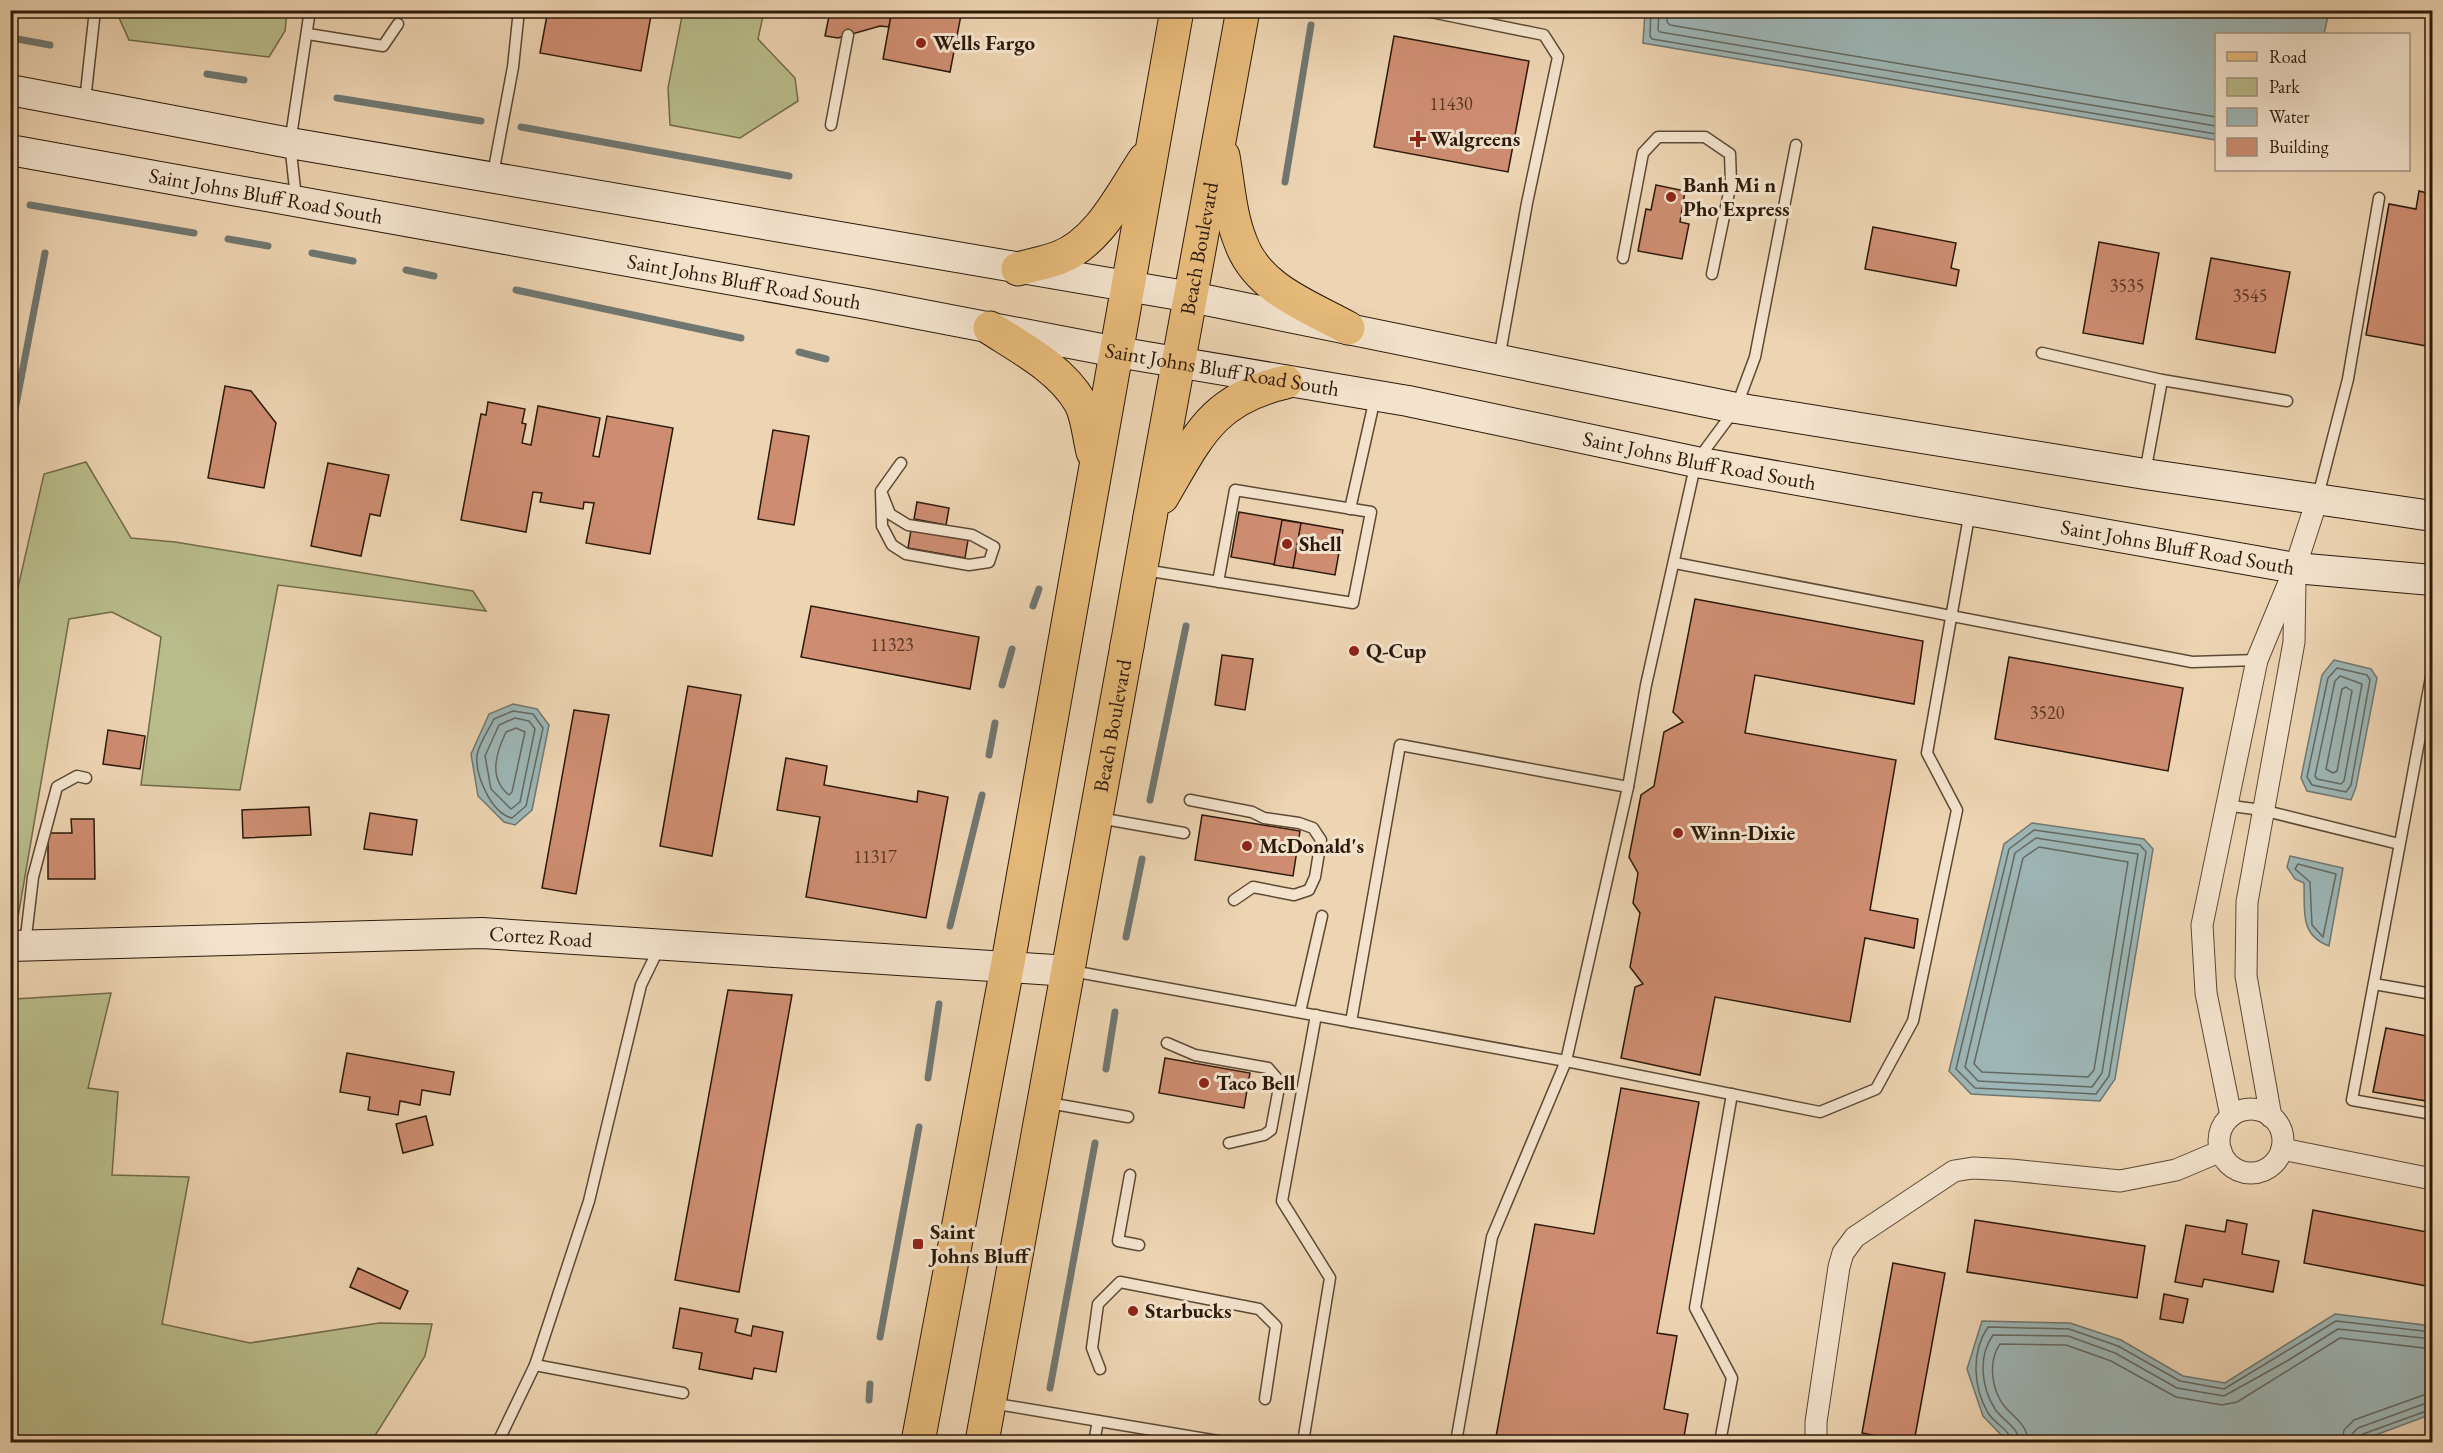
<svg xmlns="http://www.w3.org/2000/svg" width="2443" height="1453" font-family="'EB Garamond',serif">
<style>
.green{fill:#b9bc8b;stroke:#726a4a;stroke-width:1.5}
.water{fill:#9db6b6;stroke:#707771;stroke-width:1.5}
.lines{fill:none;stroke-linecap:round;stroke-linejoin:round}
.shore{stroke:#646860;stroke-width:1.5}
.stream{stroke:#707771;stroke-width:7}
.building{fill:#ce8d71;stroke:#2c1909;stroke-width:1.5}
.lane-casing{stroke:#5c4833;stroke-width:13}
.street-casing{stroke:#5c4833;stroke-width:23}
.secondary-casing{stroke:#2c1909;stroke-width:32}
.primary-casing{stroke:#2c1909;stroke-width:35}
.highway-casing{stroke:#2c1909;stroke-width:35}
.lane{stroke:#f3e3cd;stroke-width:10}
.street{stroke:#f3e3cd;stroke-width:21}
.secondary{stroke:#f3e3cd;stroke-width:30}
.primary{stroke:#e6ba79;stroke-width:33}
.highway{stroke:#e6ba79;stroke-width:33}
.poi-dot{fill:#8f2418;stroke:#f3e3cd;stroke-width:2}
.labels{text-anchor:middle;stroke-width:6;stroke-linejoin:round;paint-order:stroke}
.number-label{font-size:18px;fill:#543623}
.poi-label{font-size:21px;font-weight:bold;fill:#2c1909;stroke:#f3e3cd;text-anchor:start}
.street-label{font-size:21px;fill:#2c1909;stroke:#f3e3cd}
</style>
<rect width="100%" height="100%" fill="#edd4b2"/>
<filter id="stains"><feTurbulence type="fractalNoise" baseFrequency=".00333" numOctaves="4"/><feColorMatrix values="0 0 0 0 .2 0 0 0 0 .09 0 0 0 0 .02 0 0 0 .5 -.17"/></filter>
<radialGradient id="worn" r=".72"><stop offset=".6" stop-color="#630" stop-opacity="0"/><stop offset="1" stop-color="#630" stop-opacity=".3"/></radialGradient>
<g class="green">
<path d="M116 11H287L285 31 269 57 129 40Z"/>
<path d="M683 11H764L758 39 795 78 798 101 740 138 670 125 668 88Z"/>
<path d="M86 462 131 538 175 542 473 591 486 611 278 585 240 790 141 785 161 637 112 612 69 619 17 923H11V618L44 474Z"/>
<path d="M111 993 88 1088 118 1092 112 1175 189 1177 162 1324 250 1343 379 1323 432 1324 425 1356 371 1442H15L16 1353 10 1352V1026L15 999Z"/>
</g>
<g class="water">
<path d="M1645 11V10L2329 11 2324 34H2216V140L1643 43Z"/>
<path d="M2334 660 2371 669 2377 678 2356 787 2351 800 2307 791 2301 778 2322 675Z"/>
<path d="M513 704 537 709 549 725 532 810 515 825 504 822 478 796 471 754 489 714Z"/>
<path d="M2032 823 2144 839 2153 849 2115 1079 2100 1101 1971 1094 1949 1071 2004 844Z"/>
<path d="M2290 856 2343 868 2329 946C2299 935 2305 910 2304 883L2295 879 2287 867Z"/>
<path d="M2335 1314 2432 1326V1414L2357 1442H2008L1983 1416 1967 1369 1982 1321 2070 1323 2121 1340 2183 1376 2225 1383Z"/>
</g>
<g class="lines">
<g class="shore">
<path d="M1651 10 1650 36 1652 39 2216 134"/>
<path d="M1659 10 1658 30 1660 32 2216 126"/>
<path d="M1668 10 1667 22 1670 25 2216 117"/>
<path d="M2337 668 2367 675 2370 680 2351 785 2346 792 2312 785 2307 777 2328 678Z"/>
<path d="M2340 676 2362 684 2344 781 2341 784 2317 779 2315 776 2335 681Z"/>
<path d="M2346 687 2352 691 2337 771 2333 773 2326 769 2342 689Z"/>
<path d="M513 711 533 714 543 728 526 806 512 818C491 813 475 775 477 755 479 744 489 729 494 719Z"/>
<path d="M515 718 529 721 535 729 520 802 511 809 491 789 485 756 499 725Z"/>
<path d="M516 728 525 732 512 792 509 795C488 778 496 753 506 732Z"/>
<path d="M2034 830 2140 845 2146 852 2109 1076 2096 1094 1975 1088 1956 1069 2009 849Z"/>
<path d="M2036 838 2138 854 2102 1073 2092 1087 1978 1081 1965 1067 2015 853Z"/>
<path d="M2039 847 2128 862 2094 1070 2088 1077 1982 1072 1974 1064 2023 858Z"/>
<path d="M2298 864 2336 874 2323 937 2312 925 2310 882 2295 869Z"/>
<path d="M2012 1442C2010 1430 1995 1424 1988 1413 1973 1387 1971 1352 1988 1327L2069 1329 2118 1346 2180 1381 2224 1389 2336 1321 2432 1332"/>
<path d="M2019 1442C2019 1427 2003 1421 1995 1409 1981 1387 1978 1356 1993 1335L2068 1336 2115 1353 2177 1388 2224 1396 2287 1361 2338 1329 2432 1339"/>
<path d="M2028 1442C2028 1426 2015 1418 2005 1407 1991 1390 1988 1361 2000 1344L2066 1345 2111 1361 2176 1397 2222 1405 2237 1402 2340 1338 2432 1349"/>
<path d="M2342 1442 2344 1430 2354 1420 2432 1392"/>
<path d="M2351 1442 2352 1434 2358 1428 2432 1401"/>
<path d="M2358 1442 2363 1434 2432 1409"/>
</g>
<g class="stream">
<path d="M12 38 50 45"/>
<path d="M207 74 244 80"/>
<path d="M337 98 481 121"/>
<path d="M521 127 789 176"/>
<path d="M1285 182 1311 25"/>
<path d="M30 205 194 233"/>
<path d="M228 239 268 246"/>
<path d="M312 253 353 261"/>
<path d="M406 270 434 276"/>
<path d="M516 290 741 338"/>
<path d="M799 352 826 359"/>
<path d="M10 436 45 253"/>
<path d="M1033 606 1039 589"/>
<path d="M1002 685 1012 649"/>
<path d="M989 755 995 723"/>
<path d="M1150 800 1186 626"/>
<path d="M950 926 982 795"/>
<path d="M1126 937 1142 859"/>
<path d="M1106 1069 1115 1012"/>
<path d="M928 1078 939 1004"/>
<path d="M880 1337 919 1127"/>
<path d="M1050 1388 1095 1143"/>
<path d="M869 1400 870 1384"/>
</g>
</g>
<g class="building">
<path d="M548 10H652L641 71 540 53Z"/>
<path d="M846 10H892L889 27 880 26 838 38 825 36 830 11 839 13Z"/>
<path d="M892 10H962L950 72 883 59Z"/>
<path d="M1394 36 1529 61 1508 172 1374 147Z"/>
<path d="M1656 185 1685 191 1680 222 1689 224 1682 259 1638 251 1646 209 1651 210Z"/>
<path d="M2419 191 2432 194V347L2366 335 2389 204 2416 209Z"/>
<path d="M1873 227 1956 243 1951 268 1959 270 1956 286 1865 269Z"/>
<path d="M2099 242 2159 253 2143 344 2083 333Z"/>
<path d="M2211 258 2290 272 2275 353 2196 339Z"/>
<path d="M225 386 251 391 276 423 264 488 208 478Z"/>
<path d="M488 402 525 409 522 423 526 424 522 443 531 445 538 406 600 418 593 456 599 457 607 416 673 428 650 554 586 543 594 503 584 502 583 509 540 502 542 493 533 492 526 532 461 520 481 414 486 415Z"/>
<path d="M773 430 809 436 794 525 758 519Z"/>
<path d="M328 463 389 475 380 516 370 514 361 556 311 546Z"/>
<path d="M917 502 949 508 946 525 914 519Z"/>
<path d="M1239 512 1343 530 1335 575 1231 557Z"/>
<path d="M1282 520 1301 523 1293 568 1274 565Z"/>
<path d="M911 530 968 540 965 558 908 548Z"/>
<path d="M1695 599 1923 641 1914 704 1755 675 1745 733 1896 760 1870 910 1918 919 1914 948 1865 938 1850 1022 1715 997 1700 1075 1621 1058 1635 987 1643 984 1630 967 1640 913 1633 903 1638 873 1629 857 1641 795 1654 786 1664 732 1683 722 1673 712Z"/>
<path d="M811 606 979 637 970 689 801 657Z"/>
<path d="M1222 655 1253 659 1245 710 1215 705Z"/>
<path d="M2009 657 2183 688 2168 771 1995 739Z"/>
<path d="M688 686 741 695 712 856 660 846Z"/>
<path d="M574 710 609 715 576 894 542 888Z"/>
<path d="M108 730 145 736 140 769 103 764Z"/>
<path d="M786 758 827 766 824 785 917 802 918 791 948 797 926 918 806 897 820 817 777 810Z"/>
<path d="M309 807 311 835 243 838 242 810Z"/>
<path d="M370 813 417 820 412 855 364 849Z"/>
<path d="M1202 815 1300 831 1293 876 1195 860Z"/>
<path d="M71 819H94L95 879H48V833H72Z"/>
<path d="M728 990 792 995 739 1292 675 1280Z"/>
<path d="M2386 1028 2432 1037V1102L2373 1092Z"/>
<path d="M347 1053 454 1072 450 1095 422 1090 420 1105 400 1101 398 1115 368 1110 370 1097 340 1092Z"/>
<path d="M1165 1058 1250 1073 1244 1108 1159 1093Z"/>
<path d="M1621 1088 1699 1102 1657 1333 1677 1336 1664 1409 1688 1414 1683 1442H1495L1535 1224 1594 1234Z"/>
<path d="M426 1116 433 1145 403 1153 396 1124Z"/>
<path d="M2313 1210 2432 1233V1287L2304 1263Z"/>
<path d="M1975 1220 2145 1246 2137 1298 1967 1272Z"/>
<path d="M2227 1220 2247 1224 2242 1254 2279 1261 2273 1292 2204 1279 2202 1287 2175 1282 2186 1225 2225 1232Z"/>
<path d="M1893 1263 1945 1273 1914 1442 1899 1439V1442H1876L1877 1436 1862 1433Z"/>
<path d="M358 1268 408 1291 400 1309 350 1287Z"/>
<path d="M2164 1294 2188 1299 2183 1323 2160 1319Z"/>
<path d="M680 1308 738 1319 735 1332 751 1336 753 1326 783 1332 776 1372 754 1368 752 1379 699 1369 702 1353 673 1348Z"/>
</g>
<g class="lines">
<defs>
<g id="lane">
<path d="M1421 10 1544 35 1558 57 1527 203 1499 359"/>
<path d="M308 34 383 46 398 24"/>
<path d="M85 101 95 10"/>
<path d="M831 125 848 35"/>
<path d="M493 174 513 67 519 10"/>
<path d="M296 198 290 143 310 10"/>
<path d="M1623 258 1643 153 1658 137H1705L1730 154 1731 183 1712 274"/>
<path d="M2042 353 2162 380 2287 401"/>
<path d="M2145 473 2162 380"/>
<path d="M881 491 890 514 908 525 972 535 994 547 989 562 969 565 906 554 892 545 882 526 881 491 901 463"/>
<path d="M2318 496 2348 379 2379 198"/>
<path d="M1350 509 1375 398"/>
<path d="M1675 563 2192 662 2257 660"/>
<path d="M1144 570 1353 603 1371 512 1235 490 1218 582"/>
<path d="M2432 672 2352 1100 2432 1114"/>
<path d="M1190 800 1252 812 1264 818 1299 823 1313 828 1321 840 1315 877 1309 890 1294 895 1253 887 1234 900"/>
<path d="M2224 805 2262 810 2399 844"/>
<path d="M1099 818 1184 833"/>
<path d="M25 945 33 877 57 787 77 776 86 778"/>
<path d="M659 948 641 985 589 1201 535 1365 683 1393"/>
<path d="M1072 971 1566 1061 1820 1112 1876 1089 1913 1021 1957 810 1927 753 1970 511"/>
<path d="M2374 984 2432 994"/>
<path d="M1300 1012 1322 916"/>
<path d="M1351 1022 1400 745 1628 787"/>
<path d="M1167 1043 1195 1055 1268 1068 1280 1082 1271 1130 1264 1135 1229 1143"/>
<path d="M1049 1103 1128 1117"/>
<path d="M1130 1175 1118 1241 1139 1245"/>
<path d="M1100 1369 1092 1348 1098 1304 1120 1282 1259 1309 1276 1326 1265 1399"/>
<path d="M991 1403 1224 1442"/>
<path d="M498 1442 535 1365"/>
<path d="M1094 1442 1098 1421"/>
<path d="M1303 1442 1330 1278 1282 1201 1316 1015"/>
<path d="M1456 1442 1492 1237 1566 1061 1628 787 1646 685 1696 462 1736 408 1755 357 1796 145"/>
<path d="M1720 1442 1732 1378 1695 1308 1732 1094"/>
</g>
<g id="street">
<circle cx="2251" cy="1141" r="32"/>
<path d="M2231 1116 2206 993 2202 925 2257 660 2295 568 2317 500"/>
<path d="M2271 1117 2246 976 2247 902 2294 642 2295 580"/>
<path d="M2282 1149 2432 1179"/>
<path d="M1816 1442V1422L1839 1267 1843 1253 1855 1237 1954 1171 1973 1168 2011 1170 2120 1181 2176 1170 2221 1151"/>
</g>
<g id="secondary">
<path d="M10 90 290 143 1191 297 1736 408 2145 474 2432 516"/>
<path id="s1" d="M10 150 867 304 1117 352 1408 401 1696 462 2295 568 2432 580"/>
<path id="s2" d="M10 946 482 933 1069 971"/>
</g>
<path id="primary" d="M1127 646 1150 517"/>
<g id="highway">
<path d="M1223 156C1228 184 1230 217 1241 243 1258 289 1308 306 1348 328"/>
<path d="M1018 269C1031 265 1045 263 1058 258 1099 243 1122 193 1145 159"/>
<path d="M990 328C1021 348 1061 369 1080 402 1088 416 1089 437 1093 452"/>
<path d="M1162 497C1198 436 1212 399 1286 382"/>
<path id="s3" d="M1150 517 1243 10"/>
<path d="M918 1442 1007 968 1177 10"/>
<path id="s4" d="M982 1442 1127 646"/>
</g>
</defs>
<use href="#lane" class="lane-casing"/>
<use href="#street" class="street-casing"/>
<use href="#secondary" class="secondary-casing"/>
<use href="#primary" class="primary-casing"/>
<use href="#highway" class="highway-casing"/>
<use href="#lane" class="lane"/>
<use href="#street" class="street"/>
<use href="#secondary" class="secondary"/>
<use href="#primary" class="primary"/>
<use href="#highway" class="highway"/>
</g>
<g class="poi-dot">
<circle cx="921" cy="43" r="6"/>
<path d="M1415 130h6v6h6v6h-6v6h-6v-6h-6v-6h6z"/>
<circle cx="1671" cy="197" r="6"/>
<circle cx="1287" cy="544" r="6"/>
<circle cx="1354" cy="651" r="6"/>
<circle cx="1678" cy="833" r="6"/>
<circle cx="1247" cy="846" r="6"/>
<circle cx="1204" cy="1083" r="6"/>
<rect x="912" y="1238" width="12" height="12" rx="3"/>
<circle cx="1133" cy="1311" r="6"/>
</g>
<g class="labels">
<g class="number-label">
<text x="1451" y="110">11430</text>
<text x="2127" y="292">3535</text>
<text x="2250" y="302">3545</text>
<text x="892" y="651">11323</text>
<text x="2047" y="719">3520</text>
<text x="875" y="863">11317</text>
</g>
<g class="poi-label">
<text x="933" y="50">Wells Fargo</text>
<text x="1430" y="146">Walgreens</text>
<text x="1683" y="192">Banh Mi n<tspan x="1683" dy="24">Pho Express</tspan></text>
<text x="1299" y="551">Shell</text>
<text x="1366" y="658">Q-Cup</text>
<text x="1690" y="840">Winn-Dixie</text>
<text x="1259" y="853">McDonald's</text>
<text x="1216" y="1090">Taco Bell</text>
<text x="930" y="1239">Saint<tspan x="930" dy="24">Johns Bluff</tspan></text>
<text x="1145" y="1318">Starbucks</text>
</g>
<g class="street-label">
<text dy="7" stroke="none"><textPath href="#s1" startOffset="260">Saint Johns Bluff Road South</textPath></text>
<text dy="7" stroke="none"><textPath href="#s3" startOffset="273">Beach Boulevard</textPath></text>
<text dy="7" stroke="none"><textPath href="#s1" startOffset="746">Saint Johns Bluff Road South</textPath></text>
<text dy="7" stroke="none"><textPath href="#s1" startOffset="1232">Saint Johns Bluff Road South</textPath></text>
<text dy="7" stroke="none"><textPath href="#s1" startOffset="1718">Saint Johns Bluff Road South</textPath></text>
<text dy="7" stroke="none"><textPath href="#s1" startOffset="2204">Saint Johns Bluff Road South</textPath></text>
<text dy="7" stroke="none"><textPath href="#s4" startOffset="728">Beach Boulevard</textPath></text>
<text dy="7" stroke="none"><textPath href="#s2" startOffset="531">Cortez Road</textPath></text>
</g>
</g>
<rect width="2443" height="1453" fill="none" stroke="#edd4b2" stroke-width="36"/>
<rect x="12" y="12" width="2419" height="1429" fill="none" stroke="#2c1909" stroke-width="3"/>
<rect x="18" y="18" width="2407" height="1417" fill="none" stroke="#2c1909" stroke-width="1.5"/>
<rect x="2215" y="33" width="195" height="138" fill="#f3e3cd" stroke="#a3927f" stroke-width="1.5"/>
<rect x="2227" y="52" width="30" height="9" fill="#e6ba79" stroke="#a3927f" stroke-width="1.5"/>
<text x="2269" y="63" font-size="18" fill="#2c1909">Road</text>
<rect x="2227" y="78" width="30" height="18" fill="#b9bc8b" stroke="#a3927f" stroke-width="1.5"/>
<text x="2269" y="93" font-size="18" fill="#2c1909">Park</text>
<rect x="2227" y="108" width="30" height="18" fill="#9db6b6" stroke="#a3927f" stroke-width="1.5"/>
<text x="2269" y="123" font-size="18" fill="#2c1909">Water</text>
<rect x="2227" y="138" width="30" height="18" fill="#ce8d71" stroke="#a3927f" stroke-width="1.5"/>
<text x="2269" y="153" font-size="18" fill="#2c1909">Building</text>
<rect width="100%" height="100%" filter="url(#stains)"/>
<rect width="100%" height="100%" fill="url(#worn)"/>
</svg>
